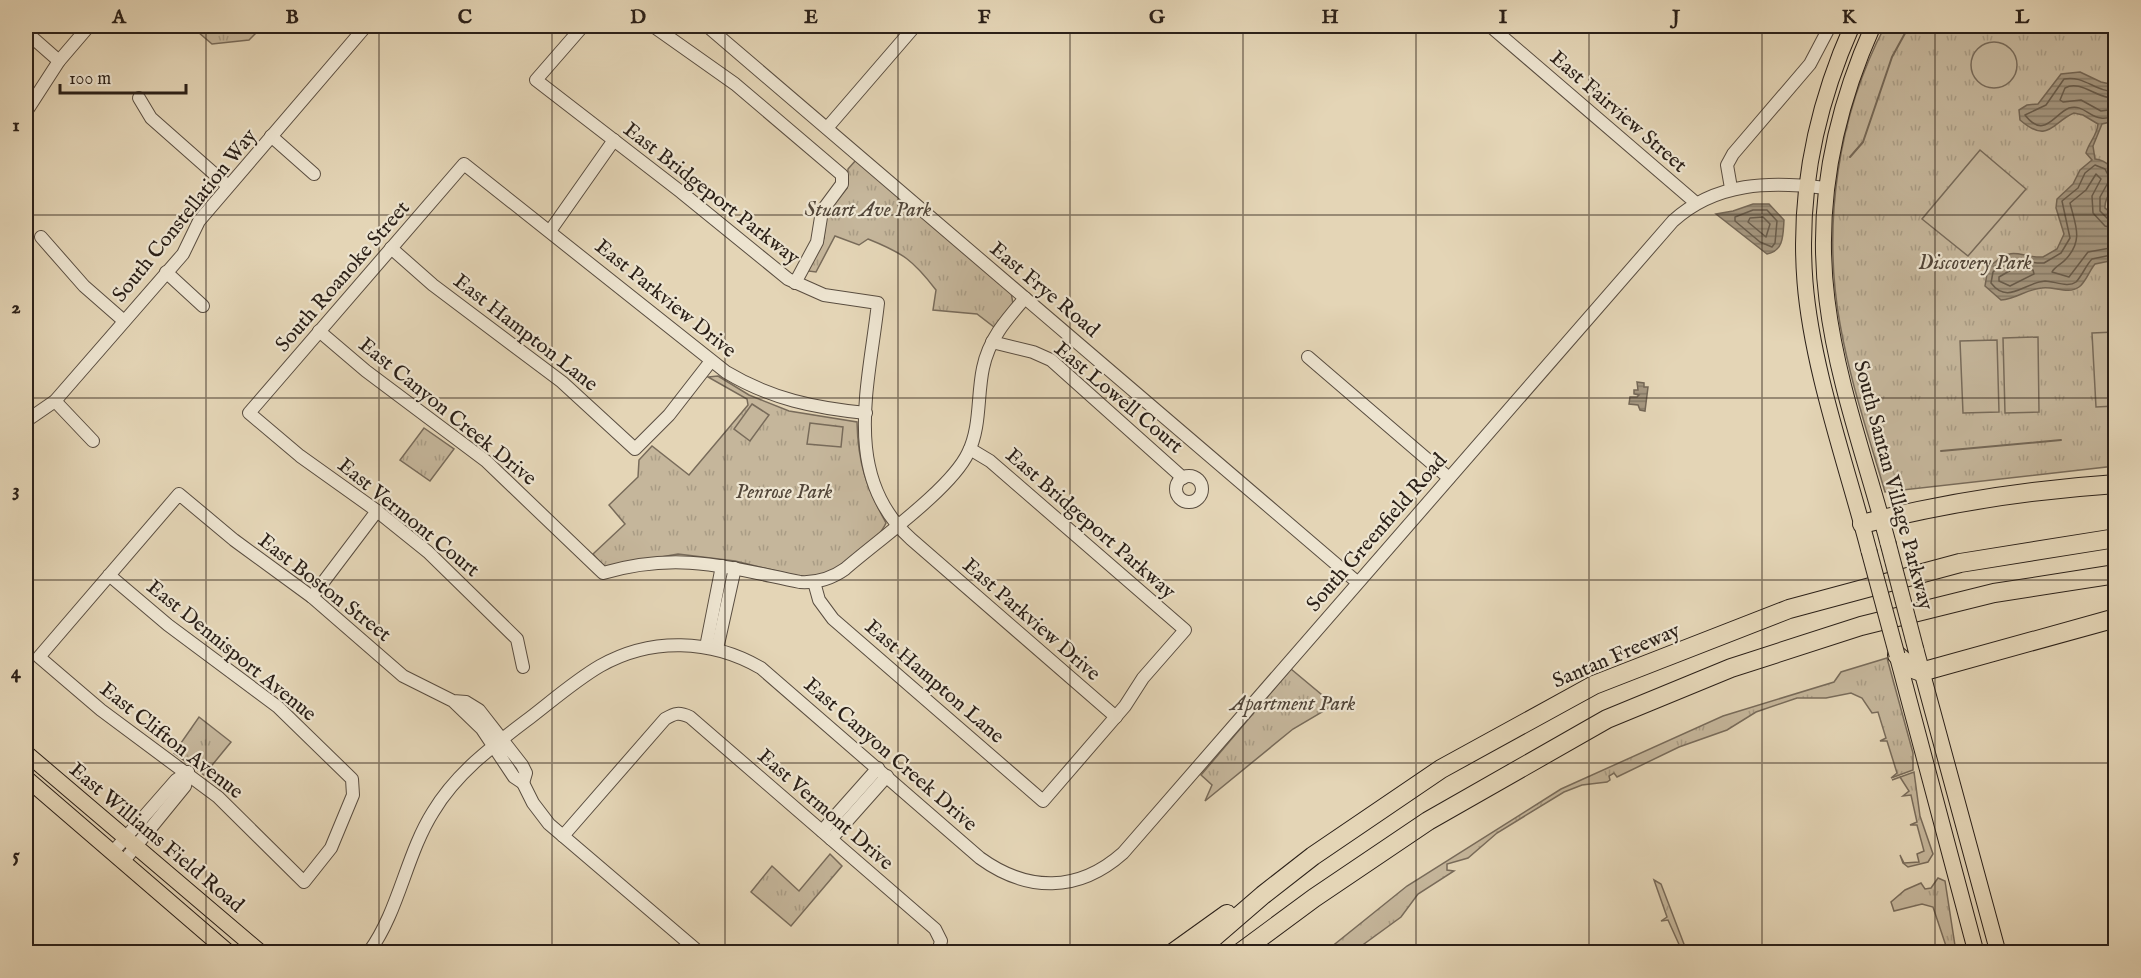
<svg xmlns="http://www.w3.org/2000/svg" width="2141" height="978" font-family="'IM FELL English',serif">
<style>
.grass{fill:url(#grass-tufts);stroke:#786b5a;stroke-width:1.5}
.pitch{fill:#c5b69b;stroke:#786b5a;stroke-width:1.5}
.water{fill:url(#water-rules);stroke:#746756;stroke-width:1.5}
.lines{fill:none;stroke-linecap:round;stroke-linejoin:round}
.shore{stroke:#685c4c;stroke-width:1.5}
.stream{stroke:#746756;stroke-width:2}
.minor-casing{stroke:#594d40;stroke-width:14}
.major-casing{stroke:#2b2018;stroke-width:17}
.highway-casing{stroke:#2b2018;stroke-width:20}
.minor{stroke:#ede4d0;stroke-width:12}
.major{stroke:#e4d5b6;stroke-width:15}
.highway{stroke:#e4d5b6;stroke-width:18}
.major-bridge-casing{stroke:#2b2018;stroke-width:17;stroke-linecap:butt}
.major-bridge{stroke:#e4d5b6;stroke-width:15}
.grid{fill:none;stroke:#2b2018;stroke-width:1.5;stroke-opacity:0.55}
.labels{text-anchor:middle;stroke-width:4.5;stroke-linejoin:round;paint-order:stroke}
.street-label{font-size:21px;fill:#2b2018;stroke:#ede4d0}
.park-label{font-size:21px;font-style:italic;fill:#524639;stroke:#ede4d0}
.neatline{fill:none;stroke:#2b2018;stroke-width:2}
.grid-label{font-size:20px;text-anchor:middle;font-weight:bold;fill:#2b2018}
</style>
<defs>
<pattern id="grass-tufts" width="24" height="20" patternUnits="userSpaceOnUse" patternTransform="scale(1.5)"><rect width="24" height="20" fill="#c5b69b"/><path d="M3 7l-1-3M5 7V3M7 7l1-3M15 17l-1-3M17 17v-4M19 17l1-3" fill="none" stroke="#a99c85"/></pattern>
<pattern id="water-rules" width="6" height="5" patternUnits="userSpaceOnUse" patternTransform="scale(1.5)"><rect width="6" height="5" fill="#a59780"/><path d="M0 2.5h6" fill="none" stroke="#877b68"/></pattern>
</defs>
<rect width="100%" height="100%" fill="#e4d5b6"/>
<filter id="stains"><feTurbulence type="fractalNoise" baseFrequency=".00333" numOctaves="4"/><feColorMatrix values="0 0 0 0 .2 0 0 0 0 .09 0 0 0 0 .02 0 0 0 .5 -.17"/></filter>
<radialGradient id="worn" r=".72"><stop offset=".6" stop-color="#630" stop-opacity="0"/><stop offset="1" stop-color="#630" stop-opacity=".3"/></radialGradient>
<g class="grass">
<path d="M191 26H263L249 40 212 44Z"/>
<path d="M1885 26H2115V466L1885 492C1869 437 1850 381 1840 324 1822 224 1838 115 1885 26Z"/>
<path d="M856 160 1011 292 1013 304 994 327 977 314 933 310 936 290C913 260 903 253 868 239L859 245 835 236 816 272 808 271 824 238 826 214 847 188 848 169Z"/>
<path d="M718 376 749 395 789 411 857 422C858 464 866 486 886 523 876 545 839 568 818 581L735 561 678 554 604 567 593 554 625 524 609 505 638 477 639 460 652 446 689 475 748 405 747 399 708 377Z"/>
<path d="M424 428 454 449 430 481 400 460Z"/>
<path d="M1887 658 1913 753V770L1891 778 1897 773 1887 741H1880L1886 738 1878 712 1872 713 1862 698 1851 693 1826 698H1797L1756 712 1727 730 1679 747 1617 777 1614 773 1609 776 1610 780 1607 782 1582 785 1564 792 1497 833 1468 858 1447 864V870L1454 871 1418 894 1401 917 1353 952H1325L1407 886 1561 789 1723 716 1834 682 1841 672Z"/>
<path d="M1291 669 1334 705 1293 729 1205 801 1212 785 1201 775Z"/>
<path d="M199 717 231 742 204 775 174 753Z"/>
<path d="M1914 772 1920 816 1933 854 1928 862 1908 867 1903 863 1900 855 1904 863 1919 862 1917 854 1924 851 1917 825H1910L1917 822 1911 795 1903 796 1909 791 1900 777 1892 780Z"/>
<path d="M830 854 842 866 791 926 751 892 772 866 799 891Z"/>
<path d="M1938 878 1945 881 1956 952H1948L1933 907 1922 904 1894 911 1891 902 1905 890 1921 883 1925 889 1931 888Z"/>
<path d="M1654 880 1661 884 1687 952H1679L1682 951 1668 920 1661 921 1667 917Z"/>
</g>
<g class="pitch">
<circle cx="1994" cy="65" r="23"/>
<path d="M1980 150 2026 189 1968 256 1922 219Z"/>
<path d="M2115 332V406L2096 407 2092 333Z"/>
<path d="M2038 337 2039 412 2005 413 2003 338Z"/>
<path d="M1997 340 1999 412 1963 413 1960 341Z"/>
<path d="M752 404 769 415 750 441 734 429Z"/>
<path d="M810 423 843 427 841 447 807 444Z"/>
</g>
<g class="water">
<path d="M2080 72 2101 82 2115 85V121L2102 124 2093 146 2095 159C2106 160 2116 169 2115 182 2114 191 2104 196 2105 208L2115 216V260L2095 264C2089 271 2086 282 2079 287 2068 295 2054 286 2042 288 2026 289 2017 299 2001 300L1985 286 1988 268C2015 243 2016 258 2043 257L2057 249 2064 234 2056 208 2057 199 2073 184 2080 170 2092 160 2086 153C2089 142 2097 136 2098 124L2083 115 2074 113C2052 122 2049 145 2020 120L2019 110 2027 105 2038 104 2061 74Z"/>
<path d="M1753 204H1769L1784 220C1783 235 1784 251 1767 254L1716 214 1733 211Z"/>
<path d="M1637 382 1644 383V387H1648L1645 411 1640 410 1638 405 1629 404 1630 397H1637L1639 395 1634 394V390H1638Z"/>
</g>
<g class="lines">
<g class="shore">
<path d="M2116 91C2096 93 2085 75 2064 79L2046 105 2025 115C2044 140 2054 114 2069 108 2083 104 2089 117 2101 118 2106 119 2111 117 2116 116"/>
<path d="M2116 98C2098 100 2081 79 2065 88L2060 100 2063 102 2081 100 2101 111 2116 109"/>
<path d="M1753 210H1767L1777 221 1775 243 1772 247 1760 242 1735 221V217Z"/>
<path d="M1763 217 1770 224 1766 237 1748 222 1750 218Z"/>
<path d="M2116 221 2109 220 2100 211V197L2110 179 2105 169 2095 165 2085 173 2078 188 2062 201 2070 238 2061 253 2044 263C2020 264 2016 250 1993 272L1991 283C2008 305 2023 283 2045 281 2054 281 2068 288 2076 282 2082 276 2086 265 2092 259L2116 254"/>
<path d="M2116 229 2105 226 2093 213 2092 196 2101 179 2096 174 2086 190 2070 203C2075 224 2084 240 2066 259 2062 264 2055 266 2052 272L2069 277 2088 252 2116 247"/>
<path d="M2018 266 2033 270 2034 274 2010 286 1999 281V277Z"/>
</g>
<g class="stream">
<path d="M1850 157 1863 142 1892 57 1909 26"/>
<path d="M1941 451 2061 440"/>
</g>
<defs>
<g id="minor">
<path d="M583 26 536 80 681 192 788 279 824 295 878 303C869 385 841 476 911 539L1116 717"/>
<path d="M653 26 735 84 842 175V184L822 211 817 242 795 283"/>
<path d="M707 26 1357 582"/>
<path d="M1490 26 1696 203"/>
<path d="M26 32 59 61"/>
<path d="M139 98 151 118 228 186"/>
<path d="M26 112 59 61 89 26"/>
<path d="M827 128 915 26"/>
<path d="M271 136 314 174"/>
<path d="M1731 188 1727 165 1733 154 1810 64 1830 26"/>
<path d="M550 231 614 140"/>
<path d="M41 237 84 286 124 321"/>
<path d="M391 248 433 285 562 382 635 449 669 415 711 361"/>
<path d="M166 272 203 306"/>
<path d="M319 331 366 371 486 461 603 573C678 551 726 567 800 582 817 583 831 579 845 569 877 541 951 489 968 453 981 427 977 396 983 368 989 339 1006 320 1025 298"/>
<path d="M992 342 1033 352 1051 360 1183 478"/>
<path d="M1308 357 1449 478"/>
<path d="M55 401 93 441"/>
<path d="M26 421 55 401 183 254 199 221 366 26"/>
<circle cx="1189" cy="489" r="13"/>
<path d="M109 575 168 625 278 707 352 779 353 795 331 848 304 882 218 797 101 710 39 657 179 494 234 540 312 597 403 676 453 701 466 702 479 710 522 765 526 773 523 783 514 777 482 729 453 701"/>
<path d="M814 582 819 600 833 619 1043 801 1125 706 1143 678 1185 630 990 461 970 449"/>
<path d="M312 597 377 511"/>
<path d="M706 647 722 566"/>
<path d="M717 649 735 568"/>
<path d="M523 667 517 639 428 552 377 511 300 456 249 413 464 164 726 372C771 399 815 408 866 413"/>
<path d="M523 783 533 803 549 824 699 952"/>
<path d="M822 831 878 768"/>
<path d="M563 836 665 719C675 713 679 712 690 717L935 929 941 941 938 952"/>
<path d="M831 839 887 776"/>
<path d="M112 853 176 780 188 772"/>
<path d="M123 862 185 786 188 772"/>
<path d="M369 952C399 911 406 855 433 812 457 772 494 745 531 717 553 700 576 680 600 666 651 637 711 639 761 668L980 858C1027 892 1078 893 1123 853L1673 221C1716 182 1770 181 1825 188"/>
</g>
<g id="major">
<path d="M1852 26C1816 107 1798 192 1805 282 1812 369 1847 466 1869 551"/>
<path d="M1873 26C1834 113 1815 205 1827 300 1837 383 1867 463 1888 543"/>
<path d="M1916 650 1998 952"/>
<path d="M1897 655 1976 952"/>
<path d="M26 753 260 952"/>
<path d="M26 778 228 952"/>
</g>
<g id="highway">
<path d="M1862 524C1948 502 2027 490 2116 484"/>
<path d="M1897 655 1913 669 1921 672 2116 618"/>
<path d="M1174 952 1227 914"/>
<path d="M1197 952 1263 895 1313 856 1441 769 1594 685 1789 609 1960 563 2116 538"/>
<path d="M1241 952 1314 898 1428 821 1607 719 1731 668 1861 626 1994 593 2116 574"/>
</g>
</defs>
<use href="#minor" class="minor-casing"/>
<use href="#major" class="major-casing"/>
<use href="#highway" class="highway-casing"/>
<use href="#minor" class="minor"/>
<use href="#major" class="major"/>
<use href="#highway" class="highway"/>
<defs>
<g id="major-bridge">
<path d="M1888 543 1916 650"/>
<path d="M1869 551 1897 655"/>
</g>
</defs>
<use href="#major-bridge" class="major-bridge-casing"/>
<use href="#major-bridge" class="major-bridge"/>
</g>
<path class="grid" d="M206 26V952M379 26V952M552 26V952M725 26V952M898 26V952M1070 26V952M1243 26V952M1416 26V952M1589 26V952M1762 26V952M1935 26V952M26 215H2116M26 398H2116M26 580H2116M26 763H2116"/>
<g class="labels">
<g class="street-label">
<text transform="translate(1619 111) rotate(41)" y="7">East Fairview Street</text>
<text transform="translate(712 193) rotate(38)" y="7">East Bridgeport Parkway</text>
<text transform="translate(184 215) rotate(-51)" y="7">South Constellation Way</text>
<text transform="translate(342 276) rotate(-49)" y="7">South Roanoke Street</text>
<text transform="translate(1045 289) rotate(40)" y="7">East Frye Road</text>
<text transform="translate(666 298) rotate(39)" y="7">East Parkview Drive</text>
<text transform="translate(526 332) rotate(38)" y="7">East Hampton Lane</text>
<text transform="translate(1119 397) rotate(40)" y="7">East Lowell Court</text>
<text transform="translate(448 411) rotate(39)" y="7">East Canyon Creek Drive</text>
<text transform="translate(1894 485) rotate(75)" y="7">South Santan Village Parkway</text>
<text transform="translate(409 517) rotate(39)" y="7">East Vermont Court</text>
<text transform="translate(1091 523) rotate(41)" y="7">East Bridgeport Parkway</text>
<text transform="translate(1376 532) rotate(-49)" y="7">South Greenfield Road</text>
<text transform="translate(325 587) rotate(38)" y="7">East Boston Street</text>
<text transform="translate(1032 619) rotate(41)" y="7">East Parkview Drive</text>
<text transform="translate(232 650) rotate(39)" y="7">East Dennisport Avenue</text>
<text transform="translate(1616 655) rotate(-23)" y="7">Santan Freeway</text>
<text transform="translate(935 681) rotate(41)" y="7">East Hampton Lane</text>
<text transform="translate(172 740) rotate(38)" y="7">East Clifton Avenue</text>
<text transform="translate(891 754) rotate(41)" y="7">East Canyon Creek Drive</text>
<text transform="translate(826 809) rotate(41)" y="7">East Vermont Drive</text>
<text transform="translate(157 837) rotate(40)" y="7">East Williams Field Road</text>
</g>
<g class="park-label">
<text x="868" y="216">Stuart Ave Park</text>
<text x="1975" y="269">Discovery Park</text>
<text x="784" y="498">Penrose Park</text>
<text x="1293" y="710">Apartment Park</text>
</g>
</g>
<rect width="2141" height="978" fill="none" stroke="#e4d5b6" stroke-width="66"/>
<path d="M60 84v9h126v-9" fill="none" stroke="#2b2018" stroke-width="3"/>
<text x="69" y="84" font-size="18" fill="#2b2018" stroke="#ede4d0" stroke-width="4.5" paint-order="stroke">100 m</text>
<rect x="33" y="33" width="2075" height="912" class="neatline"/>
<g class="grid-label">
<text x="119" y="23">A</text>
<text x="292" y="23">B</text>
<text x="465" y="23">C</text>
<text x="638" y="23">D</text>
<text x="811" y="23">E</text>
<text x="984" y="23">F</text>
<text x="1157" y="23">G</text>
<text x="1330" y="23">H</text>
<text x="1503" y="23">I</text>
<text x="1676" y="23">J</text>
<text x="1849" y="23">K</text>
<text x="2022" y="23">L</text>
<text x="16" y="131">1</text>
<text x="16" y="313">2</text>
<text x="16" y="496">3</text>
<text x="16" y="678">4</text>
<text x="16" y="861">5</text>
</g>
<rect width="100%" height="100%" filter="url(#stains)"/>
<rect width="100%" height="100%" fill="url(#worn)"/>
</svg>
